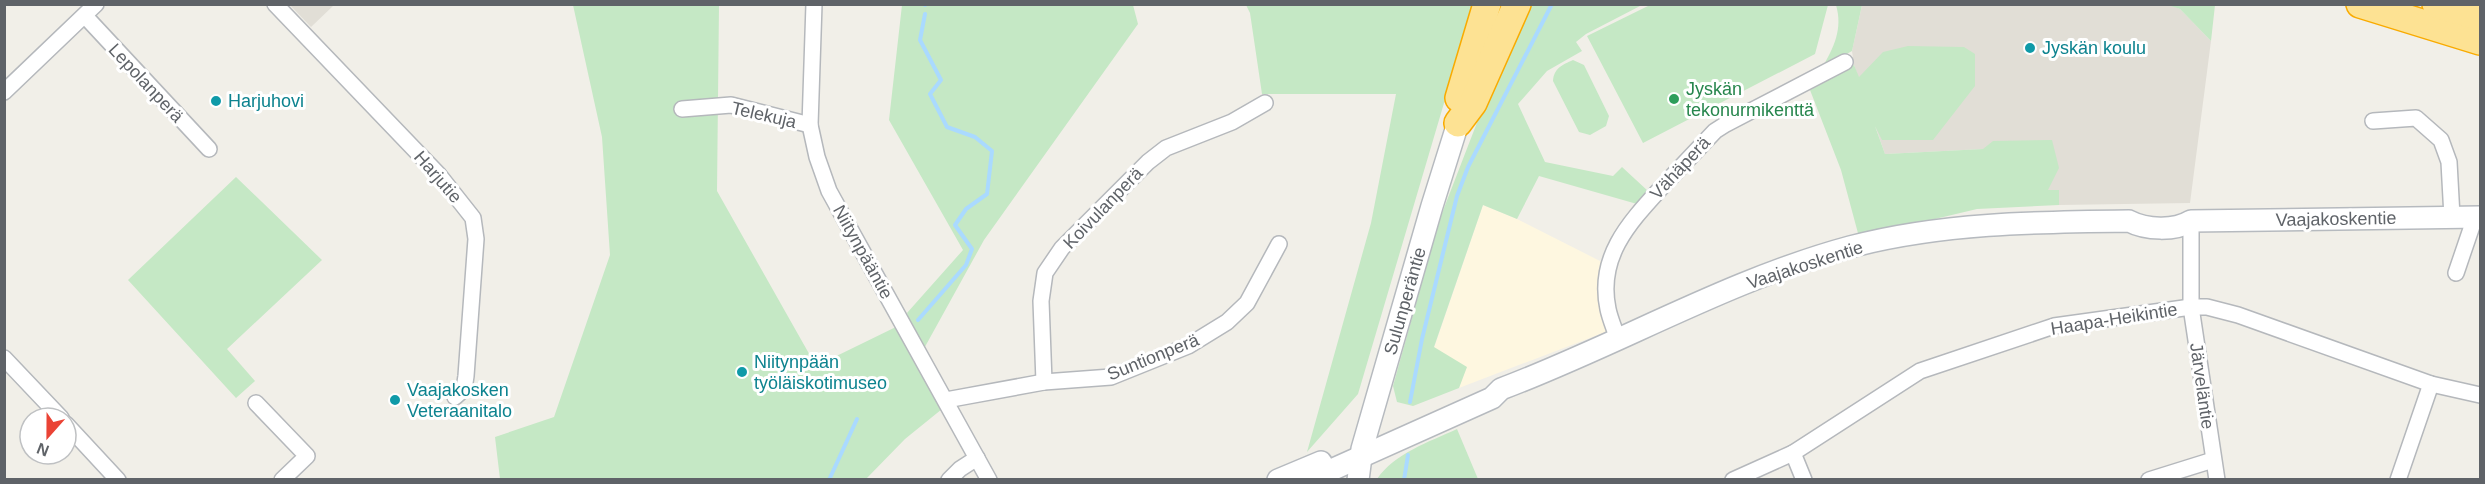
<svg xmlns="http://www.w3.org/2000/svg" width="2485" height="484" font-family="Helvetica,sans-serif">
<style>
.commercial{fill:#fef7e0}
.education{fill:#e1ded6}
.green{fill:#c5e8c5}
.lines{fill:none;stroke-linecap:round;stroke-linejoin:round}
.stream{stroke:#aadaff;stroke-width:4}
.street-casing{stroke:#b5b8bc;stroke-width:18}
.secondary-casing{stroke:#b6babf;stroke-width:24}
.highway-casing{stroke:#f9ab00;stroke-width:30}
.street{stroke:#fff;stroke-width:15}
.secondary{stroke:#fff;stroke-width:21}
.highway{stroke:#fde293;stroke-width:27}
.culture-dot{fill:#0f9aa8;stroke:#fff;stroke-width:2}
.leisure-dot{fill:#2e9e5b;stroke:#fff;stroke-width:2}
.labels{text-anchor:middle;stroke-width:6;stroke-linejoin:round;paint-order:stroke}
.culture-label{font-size:18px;fill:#0d838f;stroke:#fff;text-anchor:start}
.street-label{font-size:18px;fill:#5f6368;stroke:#fff}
.leisure-label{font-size:18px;fill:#27864d;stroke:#fff;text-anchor:start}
</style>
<rect width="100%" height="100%" fill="#f1efe8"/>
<path class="commercial" d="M1483 205 1517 219 1602 262 1598 288 1601 314 1608 331 1459 388 1466 367 1434 348Z"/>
<g class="education">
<path d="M2168 4 2180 9 2211 41 2190 203 2059 205V190L2000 191 1983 149 1885 154 1854 65 1852 51 1862 5Z"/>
<path d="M290 5H334L311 27Z"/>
</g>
<g class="green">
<path d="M573 5H719L717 191 816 366 902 324 947 405 905 439 866 479H500L495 437 554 417 610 255 602 137Z"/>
<path d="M902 5H1133L1138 24 984 240 921 354 907 313 963 250 889 120Z"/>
<path d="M1246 5H1473L1358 394 1307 452 1371 223 1396 94H1262L1250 13Z"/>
<path d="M1530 5H1642L1586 34 1576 42 1582 51 1547 71 1518 104 1545 162 1613 176 1622 167 1648 191 1637 204 1539 176 1517 219 1483 205 1434 347 1467 367 1459 388 1413 406 1397 402 1393 386 1439 221 1507 45Z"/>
<path d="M1650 5V4L1828 5 1815 54 1643 143 1587 36Z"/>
<path d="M1836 5H1862L1852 51 1822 68C1834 47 1843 29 1836 5Z"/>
<path d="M2168 5H2215L2211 41 2180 9Z"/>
<path d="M1908 46 1964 47 1975 54V86L1933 140H1882L1875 126 1885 154 1983 149 1993 141 2052 140 2059 168 2048 190H2059V205L1977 209 1859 237 1841 170 1810 90 1854 65 1859 77 1883 52Z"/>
<path d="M1573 60 1584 65 1609 116 1606 126 1590 135 1579 132 1553 81C1554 68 1562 65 1573 60Z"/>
<path d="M236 177 322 260 227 349 255 381 236 398 128 280Z"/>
<path d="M1457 429 1478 479H1377C1395 453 1429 442 1457 429Z"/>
</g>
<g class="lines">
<g class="stream">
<path d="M925 4V5"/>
<path d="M918 320 966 265 972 249 955 225 966 209 987 194 992 151 975 137 947 127 930 94 941 80 920 40 925 14"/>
<path d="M1410 402 1422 339 1457 196 1468 167 1552 4"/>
<path d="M829 480 857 419"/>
<path d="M1404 480 1408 455"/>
</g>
<defs>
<g id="street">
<path d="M275 4 439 175 473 218 476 239 466 376 464 389 455 397"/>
<path d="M814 4 810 125 817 157 829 191 989 480"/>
<path d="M85 16 209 149"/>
<path d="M4 92 96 4"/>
<path d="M682 109 731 105 810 125"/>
<path d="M2373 121 2416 118 2441 140 2449 162 2452 217"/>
<path d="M2191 221V307L2217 480"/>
<path d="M2456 273 2472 226V217"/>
<path d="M1618 340C1615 330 1610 319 1608 309 1597 257 1629 223 1661 188 1679 169 1697 150 1715 131L1726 124 1845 62"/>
<path d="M4 358 61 418"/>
<path d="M1044 382 1041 301 1045 273 1062 248 1148 162 1166 148 1232 122 1265 103"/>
<path d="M946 400 1044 382 1111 377 1188 346 1227 322 1247 303 1279 244"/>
<path d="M256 403 307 456 282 480"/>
<path d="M66 424 118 480"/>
<path d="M1793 453 1804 480"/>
<path d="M949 480 960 469 977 458"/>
<path d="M1733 480 1793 453 1920 371 2054 326 2191 307H2207L2238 315 2431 384 2480 395"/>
<path d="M2149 480 2213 460"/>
<path d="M2398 480 2431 384"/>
</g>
<g id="secondary">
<path d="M1278 480 1321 462"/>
<path d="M1309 480 1492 398 1501 389C1618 345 1728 280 1850 247 1940 223 2036 222 2129 221 2146 230 2175 231 2191 221L2480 217"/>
<path d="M1358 480 1362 449 1432 206 1458 123"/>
</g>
<g id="highway">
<path d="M2360 4 2480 41"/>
<path d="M2436 4 2480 17"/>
<path d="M1459 98 1487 4"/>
<path d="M1458 123 1473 103 1517 4"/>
</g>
</defs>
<use href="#street" class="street-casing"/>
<use href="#secondary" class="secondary-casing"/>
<use href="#highway" class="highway-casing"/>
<use href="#street" class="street"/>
<use href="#secondary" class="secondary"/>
<use href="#highway" class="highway"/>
</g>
<g class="culture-dot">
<circle cx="2030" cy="48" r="6"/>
<circle cx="216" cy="101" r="6"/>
<circle cx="742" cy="372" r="6"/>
<circle cx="395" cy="400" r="6"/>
</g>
<circle class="leisure-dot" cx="1674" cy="99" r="6"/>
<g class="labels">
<g class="culture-label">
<text x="2042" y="54">Jyskän koulu</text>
<text x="228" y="107">Harjuhovi</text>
<text x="754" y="368">Niitynpään<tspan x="754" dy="21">työläiskotimuseo</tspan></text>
<text x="407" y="396">Vaajakosken<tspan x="407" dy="21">Veteraanitalo</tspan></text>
</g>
<g class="street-label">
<text transform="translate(146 83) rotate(47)" y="6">Lepolanperä</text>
<text transform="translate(764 115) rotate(13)" y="6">Telekuja</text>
<text transform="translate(1680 168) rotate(-47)" y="6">Vähäperä</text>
<text transform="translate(438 177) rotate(49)" y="6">Harjutie</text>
<text transform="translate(1103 208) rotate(-46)" y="6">Koivulanperä</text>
<text transform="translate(2336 219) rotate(-1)" y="6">Vaajakoskentie</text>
<text transform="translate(863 252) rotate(61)" y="6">Niitynpääntie</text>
<text transform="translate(1805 265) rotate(-18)" y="6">Vaajakoskentie</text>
<text transform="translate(1405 301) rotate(-74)" y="6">Sulunperäntie</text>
<text transform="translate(2114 319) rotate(-9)" y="6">Haapa-Heikintie</text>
<text transform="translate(1153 357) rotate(-22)" y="6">Suntionperä</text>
<text transform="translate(2202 386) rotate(82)" y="6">Järveläntie</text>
</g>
<g class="leisure-label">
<text x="1686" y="95">Jyskän<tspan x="1686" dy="21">tekonurmikenttä</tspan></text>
</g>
</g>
<rect width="2485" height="484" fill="none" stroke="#5f6368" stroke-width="12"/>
<g transform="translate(48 436) rotate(201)"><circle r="28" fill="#ffffff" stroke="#bfc1c3" stroke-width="1.5"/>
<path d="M0-4.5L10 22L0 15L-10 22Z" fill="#ea4335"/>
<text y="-9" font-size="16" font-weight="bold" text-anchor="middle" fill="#5f6368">N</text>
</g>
</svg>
